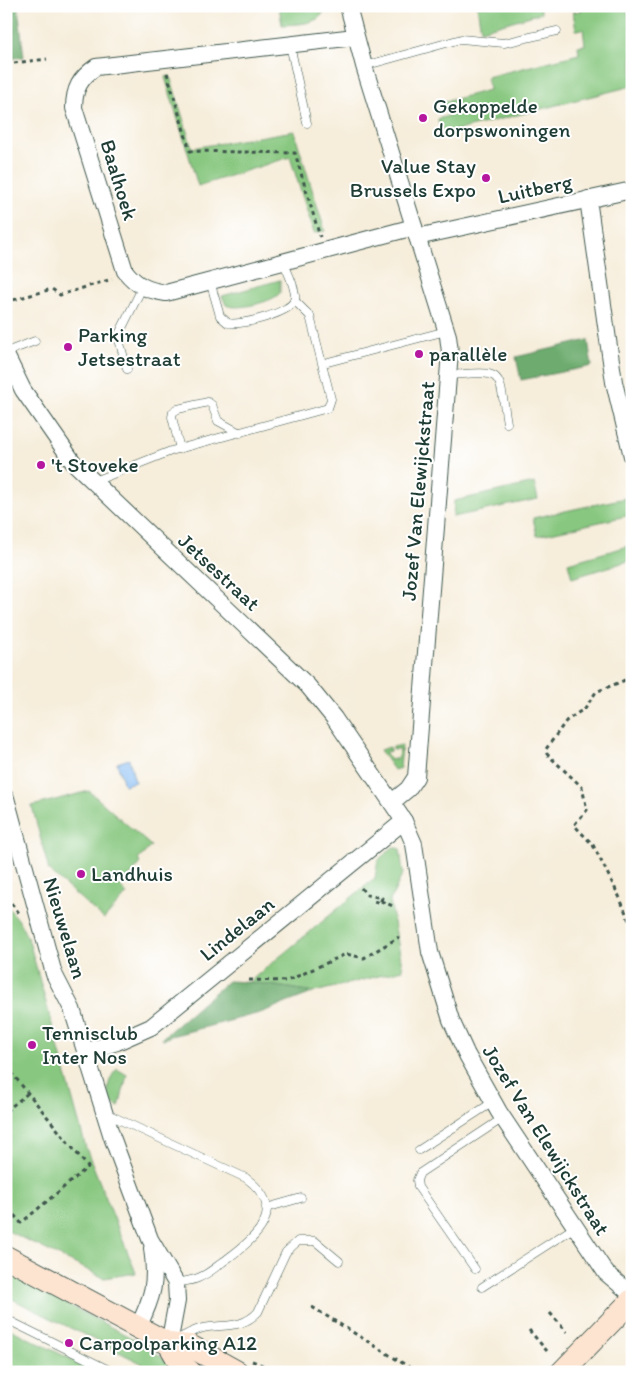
<svg xmlns="http://www.w3.org/2000/svg" width="638" height="1378" font-family="Itim,sans-serif">
<style>
.green{fill:#87c77f;stroke:#53825a}
.forest{fill:#6dac6e;stroke:#467451}
.water{fill:#83baf3;stroke:#517c94}
.lines{fill:none;stroke-linecap:round;stroke-linejoin:round}
.lane-casing{stroke:#3f574d;stroke-width:9}
.street-casing{stroke:#3f574d;stroke-width:18}
.secondary-casing{stroke:#3f574d;stroke-width:24}
.path{stroke:#3f574d;stroke-width:3;stroke-dasharray:4 4;stroke-linecap:butt}
.lane{stroke:#fff;stroke-width:8}
.street{stroke:#fff;stroke-width:16}
.secondary{stroke:#fde4d1;stroke-width:22}
.poi-dot{fill:#b5179e;stroke:#fff;stroke-width:2}
.labels{text-anchor:middle;stroke-width:4;stroke-linejoin:round;paint-order:stroke}
.poi-label{font-size:21px;fill:#1f3d34;stroke:#fff;text-anchor:start}
.street-label{font-size:21px;fill:#1f3d34;stroke:#fff}
</style>
<rect width="100%" height="100%" fill="#fff"/>
<filter id="ink" filterUnits="userSpaceOnUse"><feTurbulence type="fractalNoise" baseFrequency=".02" numOctaves="2"/><feDisplacementMap in="SourceGraphic" scale="10" xChannelSelector="R" yChannelSelector="G"/><feConvolveMatrix kernelMatrix="1 2 1 2 8 2 1 2 1" color-interpolation-filters="sRGB"/></filter>
<filter id="wash" filterUnits="userSpaceOnUse"><feTurbulence type="fractalNoise" baseFrequency=".0096" numOctaves="4" result="noise"/><feDisplacementMap in="SourceGraphic" scale="20" xChannelSelector="R" yChannelSelector="G"/><feGaussianBlur stdDeviation="1.12" result="paint"/><feColorMatrix in="noise" values="0 0 0 0 0 0 0 0 0 0 0 0 0 0 0 0 0 1.4 0 .05"/><feComposite in="paint" operator="in"/></filter>
<g filter="url(#wash)">
<rect width="100%" height="100%" fill="#f6edda"/>
<g class="green">
<path d="M279 6H325V7C323 25 297 24 282 25Z"/>
<path d="M477 6H540L541 13 481 30Z"/>
<path d="M580 6H627L632 34V86L438 135 437 130 440 129 438 119 451 115 449 107 438 110 437 104 489 90 487 77 579 54 578 46 585 45 583 29 576 30 573 12 581 11Z"/>
<path d="M170 76 192 148 294 131 325 231 314 233 290 157 198 186 165 77Z"/>
<path d="M280 280V293C273 302 236 311 226 305L222 296Z"/>
<path d="M534 483 538 499 453 517 454 501Z"/>
<path d="M625 498 631 515 537 536 533 518Z"/>
<path d="M632 545V560L572 578 568 563Z"/>
<path d="M402 745 400 768 394 770 380 750 390 747 391 751 385 752 391 760 398 758 399 749 393 750V747Z"/>
<path d="M89 791 151 846 138 860 141 863 120 887 127 894 104 919 49 871 32 806Z"/>
<path d="M393 847 400 849 403 873 390 901 403 970 315 992 249 982 375 878 378 860Z"/>
<path d="M6 905 18 919 29 941 86 1148 136 1273 104 1278 6 1230Z"/>
<path d="M117 1069 127 1075 119 1107 110 1102C106 1090 108 1079 117 1069Z"/>
<path d="M6 1272 145 1345 181 1372H140L143 1364 6 1296Z"/>
<path d="M6 1327 97 1372H22L6 1364Z"/>
</g>
<g class="forest">
<path d="M6 6H18L24 57 6 59Z"/>
<path d="M588 340 592 366 521 380 516 357Z"/>
<path d="M228 981 249 982 315 992 260 1013 171 1036 163 1040 162 1038Z"/>
</g>
<path class="water" d="M129 759 135 782 124 785 117 763Z"/>
</g>
<g filter="url(#ink)">
<g class="lines">
<defs>
<g id="lane">
<path d="M290 45 307 123"/>
<path d="M364 66 461 39 504 43 557 31"/>
<path d="M210 281 220 316 228 323C240 326 292 313 295 299 296 288 287 271 283 261"/>
<path d="M6 352 35 341"/>
<path d="M328 362 446 331"/>
<path d="M127 369 118 336 142 288"/>
<path d="M449 375C505 371 498 369 507 423"/>
<path d="M180 449 172 417 173 412 178 409 208 402 212 405 218 421 240 433"/>
<path d="M95 481 171 451 328 408 331 399 310 316 294 300"/>
<path d="M105 1113 246 1178C289 1210 257 1237 227 1259 218 1265 209 1274 198 1278 191 1281 183 1281 176 1283"/>
<path d="M419 1150 493 1102"/>
<path d="M266 1208 301 1198"/>
<path d="M475 1269 418 1187 417 1180 420 1173 503 1118"/>
<path d="M482 1287 575 1227"/>
<path d="M6 1319 113 1372"/>
<path d="M177 1339C186 1335 194 1330 203 1328 225 1324 242 1329 258 1312L286 1252 298 1241H315L339 1261"/>
</g>
<g id="street">
<path d="M348 6 364 66 448 336 450 352 416 777 408 789 392 802"/>
<path d="M355 37 96 67C80 78 74 89 74 108L125 271C137 286 147 290 166 293L414 227"/>
<path d="M588 199 614 382 632 456"/>
<path d="M417 237 632 190"/>
<path d="M6 355 23 390 73 462 308 686 334 718 404 821 414 844 430 952 451 1020 467 1055 499 1112 606 1273 632 1295"/>
<path d="M6 798 54 974 72 1009 112 1137 150 1239 176 1283 177 1301 169 1344"/>
<path d="M85 1052 117 1042 151 1027 404 821"/>
<path d="M138 1327C153 1297 157 1282 152 1248"/>
</g>
<g id="secondary">
<path d="M6 1257 169 1344 190 1346 237 1372"/>
<path d="M169 1344 180 1363 190 1372"/>
<path d="M562 1372 632 1300"/>
</g>
</defs>
<use href="#lane" class="lane-casing"/>
<use href="#street" class="street-casing"/>
<use href="#secondary" class="secondary-casing"/>
<g class="path">
<path d="M6 64 47 59"/>
<path d="M167 73 190 151 295 153 320 237"/>
<path d="M6 302 52 289 60 295 112 279"/>
<path d="M625 680 596 692 585 708 566 721 546 749 547 754 582 787 587 810 574 825 593 845 619 896 632 928"/>
<path d="M361 888 367 895 382 898 380 903 374 901 375 898"/>
<path d="M6 897 20 914"/>
<path d="M381 901 393 906"/>
<path d="M249 980 287 981 346 954 364 958 399 937"/>
<path d="M6 1066 88 1167 21 1223 6 1206"/>
<path d="M6 1111 28 1093"/>
<path d="M312 1307 417 1372"/>
<path d="M550 1313 567 1332"/>
<path d="M529 1330 547 1351"/>
<path d="M252 1361 280 1372"/>
<path d="M471 1372H473"/>
</g>
<use href="#lane" class="lane"/>
<use href="#street" class="street"/>
<use href="#secondary" class="secondary"/>
</g>
</g>
<g class="poi-dot">
<circle cx="423" cy="118" r="5"/>
<circle cx="486" cy="178" r="5"/>
<circle cx="68" cy="347" r="5"/>
<circle cx="419" cy="354" r="5"/>
<circle cx="41" cy="465" r="5"/>
<circle cx="81" cy="874" r="5"/>
<circle cx="32" cy="1045" r="5"/>
<circle cx="69" cy="1343" r="5"/>
</g>
<g class="labels">
<g class="poi-label">
<text x="433" y="113">Gekoppelde<tspan x="433" dy="24">dorpswoningen</tspan></text>
<text x="476" y="173" text-anchor="end">Value Stay<tspan x="476" dy="24">Brussels Expo</tspan></text>
<text x="78" y="342">Parking<tspan x="78" dy="24">Jetsestraat</tspan></text>
<text x="429" y="361">parallèle</text>
<text x="51" y="472">'t Stoveke</text>
<text x="91" y="881">Landhuis</text>
<text x="42" y="1040">Tennisclub<tspan x="42" dy="24">Inter Nos</tspan></text>
<text x="79" y="1350">Carpoolparking A12</text>
</g>
<g class="street-label">
<text transform="translate(119 180) rotate(73)" y="7">Baalhoek</text>
<text transform="translate(535 189) rotate(-12)" y="7">Luitberg</text>
<text transform="translate(418 491) rotate(-85)" y="7">Jozef Van Elewijckstraat</text>
<text transform="translate(219 572) rotate(43)" y="7">Jetsestraat</text>
<text transform="translate(65 928) rotate(73)" y="7">Nieuwelaan</text>
<text transform="translate(237 929) rotate(-39)" y="7">Lindelaan</text>
<text transform="translate(546 1140) rotate(58)" y="7">Jozef Van Elewijckstraat</text>
</g>
</g>
<rect width="638" height="1378" fill="none" stroke="#fff" stroke-width="25"/>
</svg>
